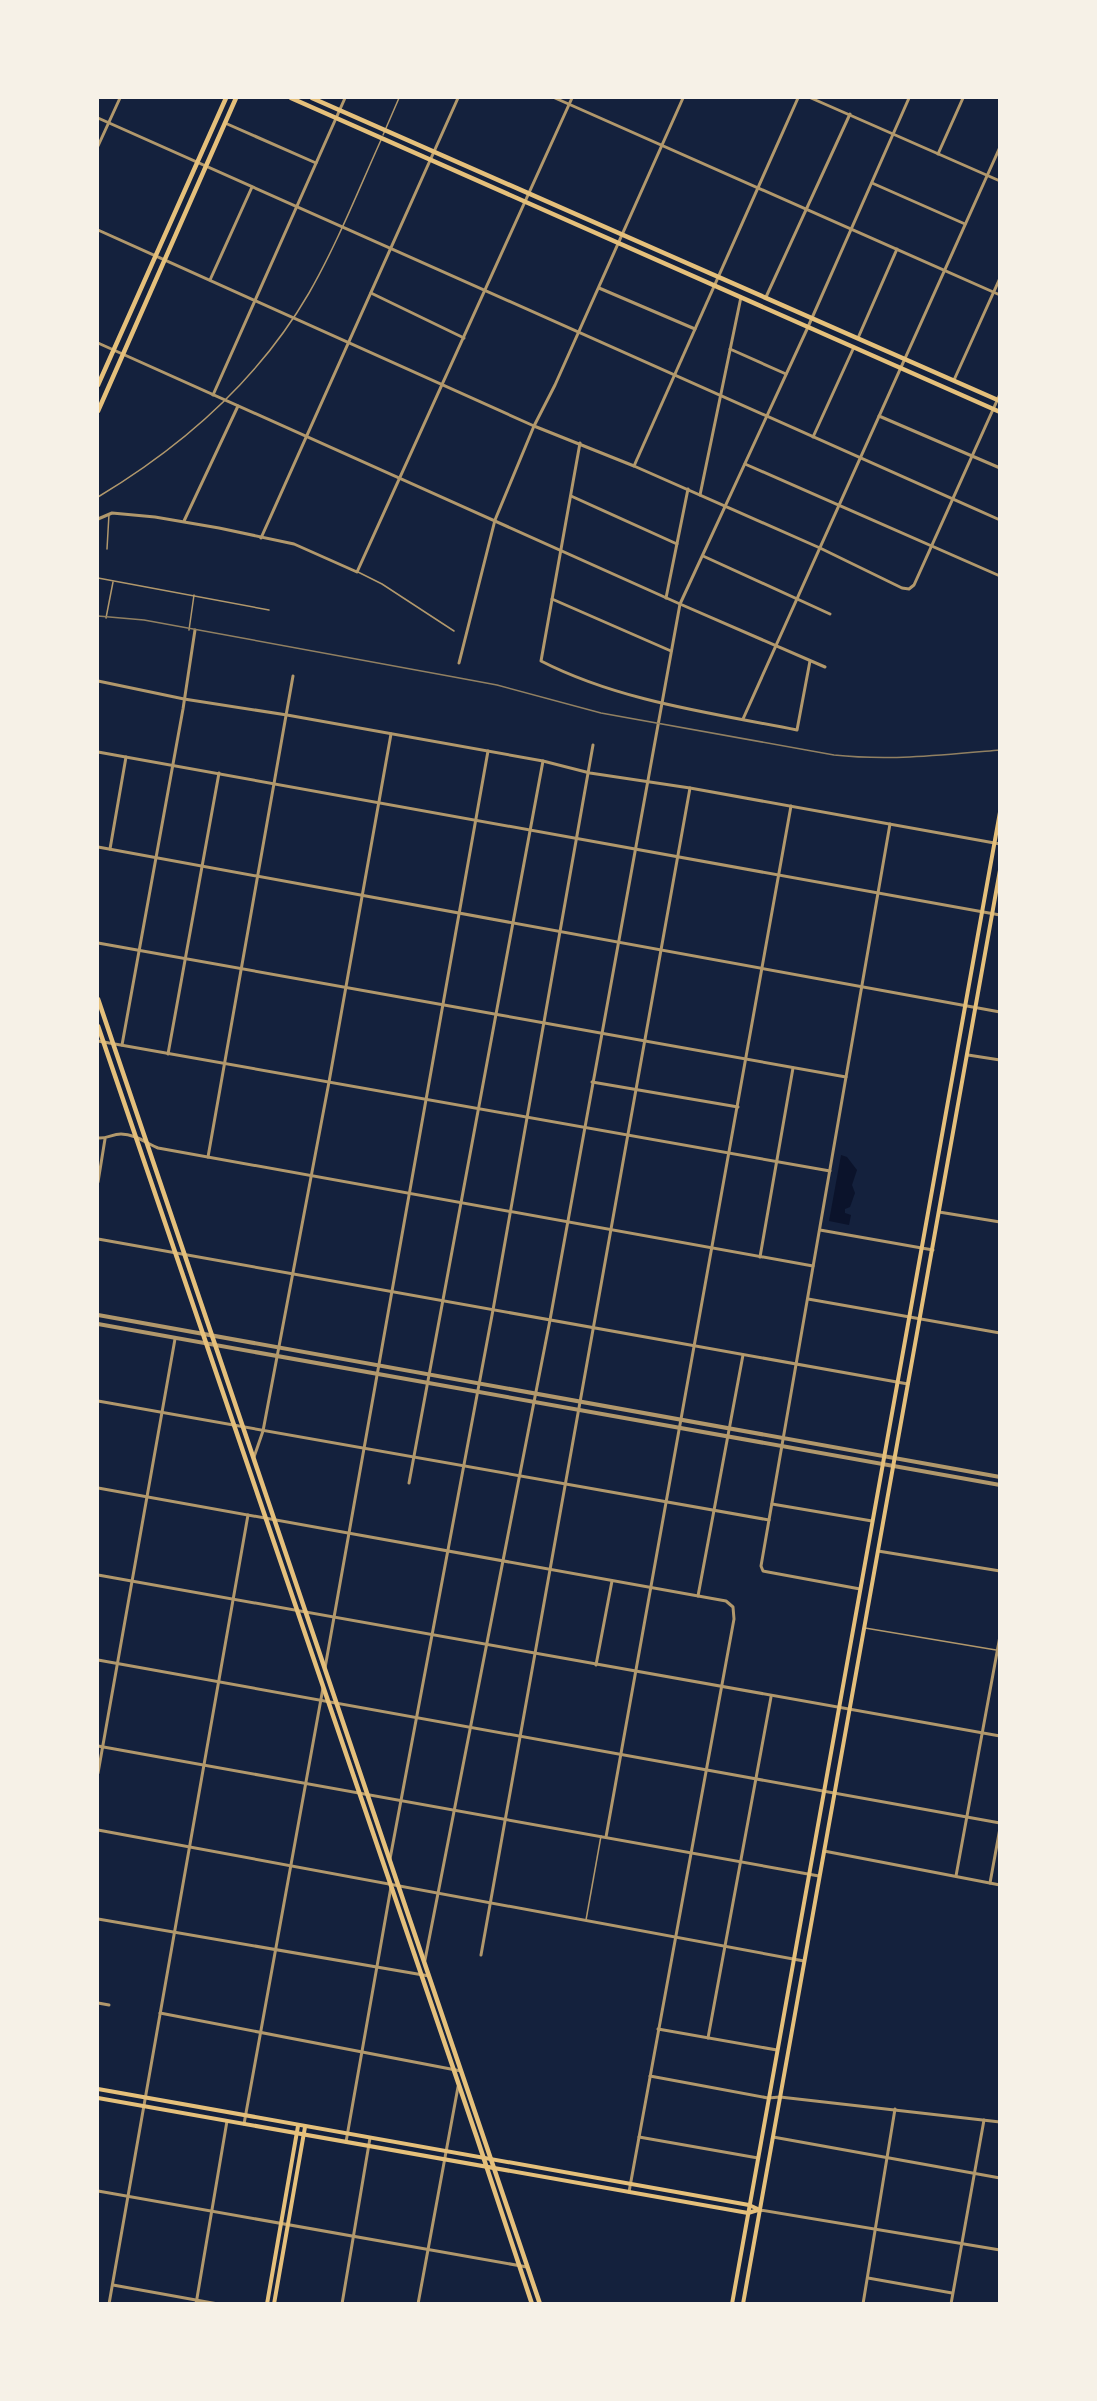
<svg xmlns="http://www.w3.org/2000/svg" width="1097" height="2401" font-family="Karla,sans-serif">
<style>
.water{fill:#0b132b}
.lines{fill:none;stroke-linecap:round;stroke-linejoin:round}
.service{stroke:#b1986c;stroke-width:1.5}
.minor{stroke:#b1986c;stroke-width:3}
.tertiary{stroke:#b1986c;stroke-width:4}
.secondary{stroke:#e5c07b;stroke-width:4}
.primary{stroke:#e5c07b;stroke-width:4.5}
.rail{stroke:#918062;stroke-width:1.5}
</style>
<rect width="100%" height="100%" fill="#14213d"/>
<path class="water" d="M841 1155 847 1157 857 1170 852 1185 855 1193 850 1207 845 1209V1213L851 1215 849 1225 829 1221Z"/>
<g class="lines">
<g class="service">
<path d="M383 135 399 98"/>
<path d="M98 497C183 446 259 379 309 293 337 244 358 191 381 140"/>
<path d="M107 549 109 514"/>
<path d="M358 572 382 584 454 631"/>
<path d="M98 578 269 610"/>
<path d="M106 618 113 582"/>
<path d="M189 630 194 595"/>
<path d="M865 1628 996 1650"/>
<path d="M586 1920 601 1836"/>
</g>
<g class="minor">
<path d="M555 98 1000 295"/>
<path d="M811 98 1000 181"/>
<path d="M98 118 1000 520"/>
<path d="M225 123 316 163"/>
<path d="M98 146 120 98"/>
<path d="M938 154 963 98"/>
<path d="M872 183 965 224"/>
<path d="M98 230 534 426 634 466 820 548 902 588 909 589 914 585 1000 394"/>
<path d="M210 280 252 187"/>
<path d="M599 288 695 329"/>
<path d="M371 293 464 338"/>
<path d="M766 297 850 114"/>
<path d="M858 338 897 249"/>
<path d="M98 343 680 604 825 667"/>
<path d="M730 349 786 374"/>
<path d="M954 380 1000 278"/>
<path d="M213 395 345 98"/>
<path d="M879 416 1000 468"/>
<path d="M813 437 854 347"/>
<path d="M580 443 541 661C619 701 711 713 797 730L810 661"/>
<path d="M745 464 1000 576"/>
<path d="M634 466 798 98"/>
<path d="M700 495 741 297"/>
<path d="M571 496 677 544"/>
<path d="M98 519 112 513 155 517 219 528 294 544 357 572 572 98"/>
<path d="M184 521 238 406"/>
<path d="M261 538 458 98"/>
<path d="M703 556 830 614"/>
<path d="M666 598 688 489"/>
<path d="M552 599 671 651"/>
<path d="M459 663 495 520 534 426 555 385 683 98"/>
<path d="M98 681 184 699 287 715 543 761 590 773 690 788 1000 844"/>
<path d="M743 719 1000 147"/>
<path d="M98 752 1000 915"/>
<path d="M98 847 1000 1012"/>
<path d="M110 849 126 757"/>
<path d="M98 943 846 1077"/>
<path d="M98 1041 830 1171"/>
<path d="M122 1045 183 709 195 630"/>
<path d="M168 1054 219 773"/>
<path d="M968 1055 1000 1060"/>
<path d="M592 1082 738 1107"/>
<path d="M98 1138C107 1139 112 1134 121 1134 135 1134 146 1143 158 1148L813 1266"/>
<path d="M208 1157 293 676"/>
<path d="M98 1182 105 1139"/>
<path d="M939 1212 1000 1222"/>
<path d="M820 1230 933 1250"/>
<path d="M98 1239 908 1384"/>
<path d="M760 1257 793 1068"/>
<path d="M808 1299 1000 1333"/>
<path d="M98 1401 769 1520"/>
<path d="M254 1457 263 1431 329 1082 391 734"/>
<path d="M409 1483 543 761"/>
<path d="M98 1488 726 1601 733 1607 734 1619 629 2192"/>
<path d="M772 1504 872 1521"/>
<path d="M878 1551 1000 1571"/>
<path d="M98 1575 1000 1736"/>
<path d="M860 1589 768 1572 763 1571 761 1566 890 824"/>
<path d="M698 1596 743 1355"/>
<path d="M98 1660 1000 1823"/>
<path d="M596 1665 612 1581"/>
<path d="M325 1668 488 751"/>
<path d="M98 1746 819 1876"/>
<path d="M98 1773 175 1339"/>
<path d="M98 1830 804 1961"/>
<path d="M606 1837 791 806"/>
<path d="M824 1851 1000 1885"/>
<path d="M390 1859 493 1310 593 745"/>
<path d="M956 1876 1000 1636"/>
<path d="M990 1883 1000 1828"/>
<path d="M98 1919 429 1976"/>
<path d="M481 1955 690 788"/>
<path d="M425 1960 550 1320 680 604 808 327 909 98"/>
<path d="M98 2003 109 2005"/>
<path d="M160 2013 461 2071"/>
<path d="M658 2029 777 2050"/>
<path d="M708 2038 771 1697"/>
<path d="M650 2076 768 2098 780 2097 1000 2122"/>
<path d="M244 2124 323 1688"/>
<path d="M639 2137 758 2158"/>
<path d="M773 2137 1000 2178"/>
<path d="M346 2142 391 1887"/>
<path d="M98 2191 527 2267"/>
<path d="M760 2210 1000 2250"/>
<path d="M868 2278 952 2293"/>
<path d="M113 2285 218 2304"/>
<path d="M109 2304 248 1515"/>
<path d="M196 2304 227 2121"/>
<path d="M342 2304 370 2138"/>
<path d="M418 2304 458 2087"/>
<path d="M863 2304 895 2109"/>
<path d="M951 2304 984 2120"/>
</g>
<g class="tertiary">
<path d="M98 1315 1000 1477"/>
<path d="M98 1324 1000 1485"/>
</g>
<g class="secondary">
<path d="M98 2089 749 2205 760 2210"/>
<path d="M98 2098 748 2213 758 2210"/>
<path d="M267 2304 298 2126"/>
<path d="M274 2304 305 2127"/>
<path d="M732 2304 1000 812"/>
<path d="M743 2304 1000 870"/>
</g>
<g class="primary">
<path d="M291 98 1000 412"/>
<path d="M312 98 1000 401"/>
<path d="M98 385 226 98"/>
<path d="M98 411 236 98"/>
<path d="M98 999 540 2304"/>
<path d="M98 1026 477 2138 532 2304"/>
</g>
<path class="rail" d="M98 616 144 620 454 677 497 685 601 713 834 755C890 761 944 755 1000 750"/>
</g>
<rect width="1097" height="2401" fill="none" stroke="#f6f1e7" stroke-width="198"/>
</svg>
